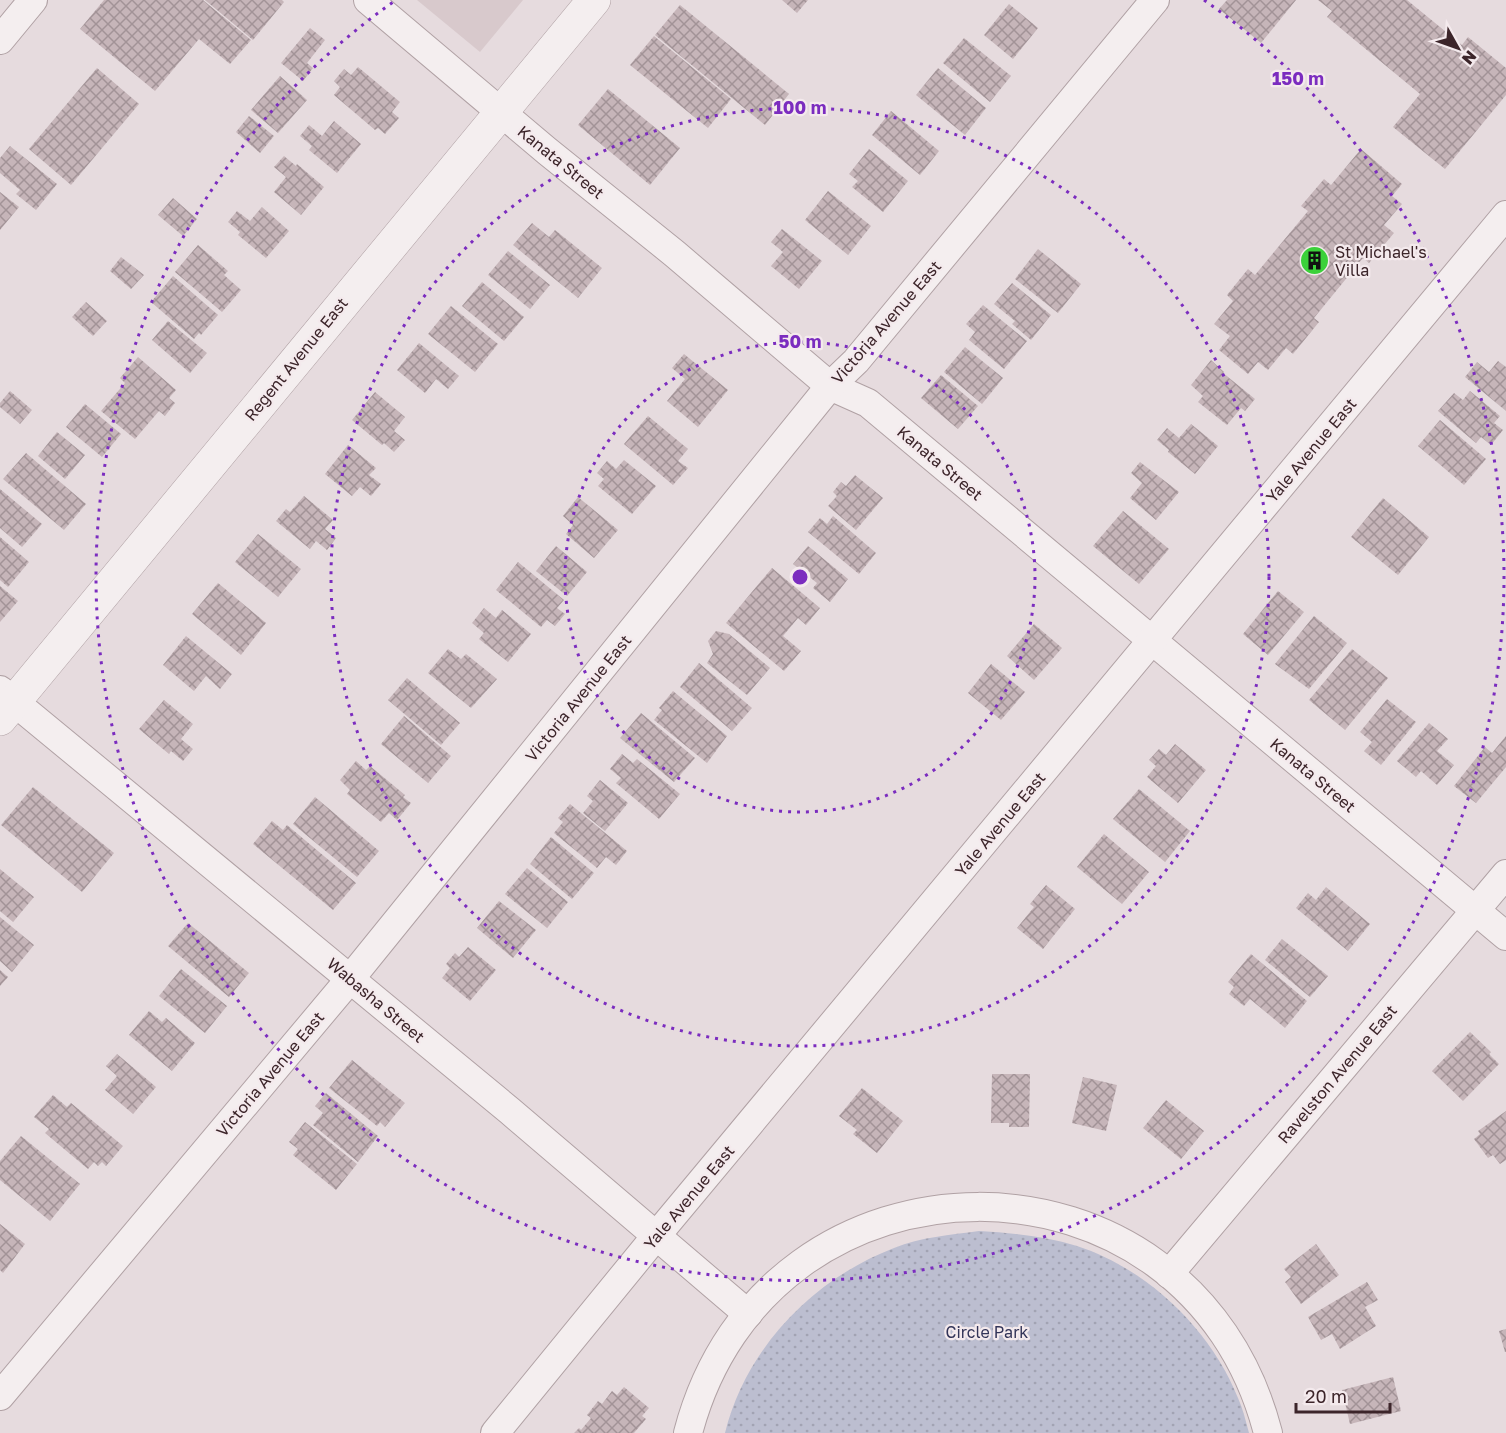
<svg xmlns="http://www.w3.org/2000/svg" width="1506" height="1433" font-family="'Golos Text',sans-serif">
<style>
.built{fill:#d8c9cc}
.park{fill:url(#park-dots)}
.building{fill:url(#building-cross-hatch)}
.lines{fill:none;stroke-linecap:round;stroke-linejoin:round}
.minor-casing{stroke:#b0a1a4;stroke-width:30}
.tertiary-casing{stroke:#b0a1a4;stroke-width:34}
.minor{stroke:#f4eeef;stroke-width:28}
.tertiary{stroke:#f4eeef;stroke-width:33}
.ring{fill:none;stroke:#7b2cbf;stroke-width:3;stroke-dasharray:3 6}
.labels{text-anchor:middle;stroke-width:4.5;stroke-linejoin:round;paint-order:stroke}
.street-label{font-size:16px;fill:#3c252a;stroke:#f4eaed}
.poi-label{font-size:16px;fill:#3c252a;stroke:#f4eaed;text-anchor:start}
.park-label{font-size:16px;fill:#323458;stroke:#f4eaed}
.centre{fill:#7b2cbf;stroke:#f4eaed;stroke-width:3}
.ring-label{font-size:18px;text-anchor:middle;font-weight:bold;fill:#7b2cbf;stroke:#f4eaed;stroke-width:4.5;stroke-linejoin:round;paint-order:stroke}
</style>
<defs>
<pattern id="park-dots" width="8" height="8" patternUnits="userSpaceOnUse" patternTransform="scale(1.5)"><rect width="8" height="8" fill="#bcbed0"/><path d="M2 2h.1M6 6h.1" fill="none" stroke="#a2a3b3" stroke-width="1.8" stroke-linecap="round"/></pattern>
<pattern id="building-cross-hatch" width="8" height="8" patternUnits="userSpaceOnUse" patternTransform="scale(1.5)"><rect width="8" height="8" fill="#c6b5b9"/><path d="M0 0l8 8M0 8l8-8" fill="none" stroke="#a29397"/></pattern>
</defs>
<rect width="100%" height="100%" fill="#e6dbde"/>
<path class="built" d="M417 0H523L480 52Z"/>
<path class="park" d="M979 1231C1012 1233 1045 1236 1077 1246 1148 1269 1211 1330 1238 1398 1243 1409 1246 1422 1249 1433H725C746 1348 813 1279 894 1248 921 1237 950 1235 979 1231Z"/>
<g class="building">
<path d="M104 0H203L251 40 230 64 199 39 155 91 80 29Z"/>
<path d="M205 0H282L284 2 253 40Z"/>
<path d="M782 0H808L797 13Z"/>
<path d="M1227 0H1296L1261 43 1219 9Z"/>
<path d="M1318 0H1407L1462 45 1468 37 1506 68V95L1445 169 1393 127 1420 94 1327 17 1332 11Z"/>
<path d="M1009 4 1038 28 1013 59 984 35Z"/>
<path d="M680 5 789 94 765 125 655 35Z"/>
<path d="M310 28 325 40 307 63 313 68 303 81 281 63Z"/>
<path d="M654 36 731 99 708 128 630 65Z"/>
<path d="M964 38 1011 76 990 102 943 63Z"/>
<path d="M358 67 400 102 392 112 399 118 385 134 378 128 375 130 334 95 340 87 334 81 344 69 351 75Z"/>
<path d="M97 68 139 104 71 185 29 149Z"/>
<path d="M938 68 986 108 965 135 916 95Z"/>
<path d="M280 76 307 100 278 133 251 110Z"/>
<path d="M608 89 680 148 650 185 578 125Z"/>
<path d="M891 111 939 151 920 175 872 135Z"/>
<path d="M249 116 274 136 260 153 236 132Z"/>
<path d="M334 121 361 144 337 173 309 150 312 146 300 136 309 125 322 136Z"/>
<path d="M10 146 57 184 36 210 16 194 20 190 0 173V158Z"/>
<path d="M869 149 908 181 883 212 852 187 858 181 849 174Z"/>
<path d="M1361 149 1402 184 1392 196 1402 204 1384 225 1394 233 1369 263 1363 258 1314 318 1319 322 1293 354 1286 348 1268 370 1258 362 1248 374 1219 350 1230 336 1214 324 1233 301 1227 295 1248 269 1255 275 1308 211 1301 206 1324 179 1331 185Z"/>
<path d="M284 156 296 166 297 164 324 187 301 215 274 192 286 177 274 167Z"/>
<path d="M828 191 871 226 848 255 805 220Z"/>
<path d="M0 192 19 207 0 230Z"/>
<path d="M173 198 197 219 183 236 158 215Z"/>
<path d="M262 207 289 231 266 258 238 235 240 232 228 222 237 211 250 221Z"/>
<path d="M532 223 549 237 555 230 602 268 578 298 513 245Z"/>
<path d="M782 229 822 261 799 289 771 266 783 252 771 242Z"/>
<path d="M198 245 228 271 224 275 241 290 222 312 175 272Z"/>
<path d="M1038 249 1081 284 1058 313 1015 279Z"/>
<path d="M508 251 550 285 530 309 488 275Z"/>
<path d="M121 257 144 275 131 289 110 271Z"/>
<path d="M173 276 218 315 201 335 199 333 194 339 151 302Z"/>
<path d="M482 282 524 317 504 341 462 306Z"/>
<path d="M1012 283 1051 315 1031 340 1012 324 1015 321 994 304Z"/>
<path d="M86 302 107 321 93 336 72 317Z"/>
<path d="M983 305 1027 341 1004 369 969 340 975 332 966 324Z"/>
<path d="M451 306 498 344 475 372 428 334Z"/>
<path d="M168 321 207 353 190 373 152 340Z"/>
<path d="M419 343 459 376 448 389 436 379 425 393 397 370Z"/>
<path d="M965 347 1003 378 982 404 944 372Z"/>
<path d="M684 354 728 390 698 427 667 401 685 379 672 368Z"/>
<path d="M138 357 176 390 169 398 175 403 165 416 159 411 135 439 101 411 125 383 120 378Z"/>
<path d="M1211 360 1224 372 1223 373 1255 399 1245 411 1241 408 1227 425 1198 402 1203 396 1191 385Z"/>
<path d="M1498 361 1506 367V411L1465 377 1477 362 1489 372Z"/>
<path d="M941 375 978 406 958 429 921 398Z"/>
<path d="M10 391 32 410 20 424 0 407V403Z"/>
<path d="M1470 391 1500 416 1494 423 1503 430 1491 445 1481 437 1476 443 1438 411 1454 393 1463 400Z"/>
<path d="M375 392 405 417 394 431 405 440 394 452 384 443 382 445 352 420Z"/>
<path d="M85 404 121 434 102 457 66 427Z"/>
<path d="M648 416 688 449 678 461 688 468 673 485 624 444Z"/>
<path d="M1440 420 1486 459 1464 485 1418 446Z"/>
<path d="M1191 424 1218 446 1195 474 1168 452 1169 450 1157 440 1167 428 1179 438Z"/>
<path d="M57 432 85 455 65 479 38 456Z"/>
<path d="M348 445 376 468 369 475 381 484 371 496 360 487 352 496 325 474Z"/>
<path d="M26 453 86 504 64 530 3 479Z"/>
<path d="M624 460 656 486 632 514 598 486 604 479 597 473 607 461 616 469Z"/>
<path d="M1140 462 1179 492 1156 520 1130 498 1142 483 1131 473Z"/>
<path d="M855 475 883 498 856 530 828 506 837 496 833 492 841 482 846 486Z"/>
<path d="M0 489 42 524 22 547 0 528Z"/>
<path d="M304 496 333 520 325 529 336 538 327 550 316 541 310 549 276 521 286 509 290 512Z"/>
<path d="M578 497 618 530 594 558 566 534 573 525 563 516Z"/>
<path d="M1383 498 1429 537 1398 575 1351 537Z"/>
<path d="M1123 511 1169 549 1139 584 1093 546Z"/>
<path d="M833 516 876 553 859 574 808 532 820 518 827 524Z"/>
<path d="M258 534 301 569 278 597 235 562Z"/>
<path d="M0 537 29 562 8 587 0 580Z"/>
<path d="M556 546 587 572 567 596 536 571Z"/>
<path d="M808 546 848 579 830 602 813 588 817 583 793 564Z"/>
<path d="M518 562 564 600 557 608 565 614 555 626 547 620 541 627 496 590Z"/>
<path d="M772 568 820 608 806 625 798 618 783 636 801 651 784 671 726 623Z"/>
<path d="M218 583 266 623 241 655 192 614Z"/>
<path d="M0 586 18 601 0 622Z"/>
<path d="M1278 591 1304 612 1268 655 1243 634Z"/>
<path d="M484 608 496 618 502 610 531 634 508 662 479 639 484 633 472 623Z"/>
<path d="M1314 616 1347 643 1309 689 1275 664Z"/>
<path d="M1034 624 1062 648 1034 680 1007 656Z"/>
<path d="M716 631 729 634 770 668 747 695 707 663 713 654 708 641Z"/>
<path d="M186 636 232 674 220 689 206 676 194 691 163 665Z"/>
<path d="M448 649 461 659 466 654 497 679 471 708 428 673Z"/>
<path d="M1352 649 1388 678 1345 730 1309 700Z"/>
<path d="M699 663 752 708 732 731 680 687Z"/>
<path d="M991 664 1025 692 1001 720 968 693Z"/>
<path d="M407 678 460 723 441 745 388 700Z"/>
<path d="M673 691 727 736 707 763 654 720 662 710 659 708Z"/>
<path d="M1387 699 1416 722 1381 765 1364 751 1372 742 1360 732Z"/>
<path d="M164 700 193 724 181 739 193 749 183 761 171 751 169 754 139 729Z"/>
<path d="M641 713 695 758 674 782 620 738Z"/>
<path d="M404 716 451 756 428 783 381 744Z"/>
<path d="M1429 723 1448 739 1437 751 1454 765 1437 785 1421 771 1416 777 1397 761Z"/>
<path d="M1506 736V767L1476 803 1454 786 1485 747 1492 753Z"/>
<path d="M1175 744 1206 770 1178 803 1147 777 1156 766 1149 760 1159 749 1166 755Z"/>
<path d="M622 754 633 763 637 759 680 794 659 819 616 783 621 778 610 769Z"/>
<path d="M356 761 366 770 370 766 405 795 403 797 411 803 397 820 389 813 381 822 347 794 350 790 340 780Z"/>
<path d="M600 780 628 803 605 831 583 813 593 801 587 796Z"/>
<path d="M33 787 114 853 82 892 1 825Z"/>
<path d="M1139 789 1190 831 1165 862 1113 819Z"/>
<path d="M315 797 379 851 357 877 293 824Z"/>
<path d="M570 804 627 851 616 865 606 857 597 868 554 833 563 822 558 818Z"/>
<path d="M272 821 283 830 287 825 356 883 333 910 253 844Z"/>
<path d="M1104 834 1149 872 1122 904 1077 867Z"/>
<path d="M551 837 594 873 572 899 530 864Z"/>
<path d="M527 868 568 902 547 928 505 894Z"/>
<path d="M0 869 34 897 13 922 0 911Z"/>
<path d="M1046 885 1075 909 1043 949 1017 928 1034 907 1030 904Z"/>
<path d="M1326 887 1370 924 1348 951 1296 908 1308 893 1316 900Z"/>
<path d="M499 901 536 930 513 958 477 928Z"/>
<path d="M0 917 34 945 12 972 0 961Z"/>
<path d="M188 923 249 973 229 997 168 946Z"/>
<path d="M1282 939 1328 976 1310 997 1265 960Z"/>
<path d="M468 947 496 970 470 1001 442 978 450 968 446 964 455 953 459 957Z"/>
<path d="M1251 954 1307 1001 1285 1028 1250 999 1244 1006 1229 994 1234 987 1228 982Z"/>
<path d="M181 969 227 1006 205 1033 159 996Z"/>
<path d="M0 970 8 977 0 986Z"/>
<path d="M149 1011 162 1022 166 1018 195 1043 172 1071 129 1035Z"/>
<path d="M1470 1032 1491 1052 1489 1054 1499 1064 1463 1101 1432 1071Z"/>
<path d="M117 1054 156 1087 133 1114 105 1090 117 1076 106 1066Z"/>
<path d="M352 1060 405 1103 385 1127 380 1122 377 1126 329 1088Z"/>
<path d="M992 1074H1030L1029 1127H1009V1123H991Z"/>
<path d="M1083 1077 1117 1085 1106 1131 1072 1123Z"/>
<path d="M862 1088 903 1121 877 1153 853 1134 857 1130 839 1116Z"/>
<path d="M326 1093 378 1136 358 1162 313 1125 323 1113 315 1106Z"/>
<path d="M53 1095 67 1107 71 1103 123 1146 106 1166 102 1162 98 1166 94 1162 88 1169 45 1133 49 1129 34 1117Z"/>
<path d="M1166 1100 1204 1131 1181 1159 1143 1128Z"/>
<path d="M1506 1111V1160L1500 1164 1493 1155 1488 1158 1474 1139 1480 1134 1478 1131Z"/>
<path d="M305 1122 357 1164 336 1190 293 1155 298 1149 289 1142Z"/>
<path d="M21 1136 80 1184 50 1221 0 1180V1161Z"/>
<path d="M0 1224 25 1244 3 1273 0 1270Z"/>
<path d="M1316 1244 1339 1275 1301 1304 1285 1282 1291 1277 1284 1269Z"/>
<path d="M1367 1282 1378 1300 1365 1307 1376 1326 1340 1349 1332 1334 1321 1340 1308 1317Z"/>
<path d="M1506 1329V1352H1505L1499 1331Z"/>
<path d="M1393 1377 1401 1411 1350 1424 1342 1390Z"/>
<path d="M624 1387 649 1408 642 1416 646 1419 634 1433H574L579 1428 581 1430 591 1418 587 1415 598 1401 602 1404 612 1391 617 1395Z"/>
</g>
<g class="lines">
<defs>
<g id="minor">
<path d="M368 0 547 151 675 254 830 386 868 403 1506 936"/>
<path d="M0 40 33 0"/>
<path d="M0 690 510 1111 748 1314"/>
<path d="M1169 1274 1506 874"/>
<path d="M0 1396 350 979 830 386 856 361 1155 0"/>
<path d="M495 1433 656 1236 1506 215"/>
<path d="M688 1433C767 1132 1190 1131 1268 1433"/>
</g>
<path id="tertiary" d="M0 719 594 0"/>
</defs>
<use href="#minor" class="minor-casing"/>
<use href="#tertiary" class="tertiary-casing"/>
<use href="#minor" class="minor"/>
<use href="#tertiary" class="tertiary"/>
</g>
<g class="ring">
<circle cx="800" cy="577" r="235"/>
<circle cx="800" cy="577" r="469"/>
<path d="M1204 0A704 704 0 1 1 396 0"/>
</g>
<defs>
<symbol id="building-disc" viewBox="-11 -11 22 22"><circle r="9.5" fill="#3bd13a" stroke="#f4eaed"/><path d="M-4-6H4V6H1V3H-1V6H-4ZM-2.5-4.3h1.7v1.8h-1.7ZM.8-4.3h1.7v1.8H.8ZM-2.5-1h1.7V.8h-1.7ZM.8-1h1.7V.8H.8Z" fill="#111"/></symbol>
</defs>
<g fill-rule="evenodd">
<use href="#building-disc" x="1298" y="244" width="33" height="33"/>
</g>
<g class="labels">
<g class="street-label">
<text transform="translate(561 162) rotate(39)" y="6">Kanata Street</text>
<text transform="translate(886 322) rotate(-49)" y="6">Victoria Avenue East</text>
<text transform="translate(296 359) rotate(-51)" y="6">Regent Avenue East</text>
<text transform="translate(1311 450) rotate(-50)" y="6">Yale Avenue East</text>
<text transform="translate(940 463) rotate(40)" y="6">Kanata Street</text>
<text transform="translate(578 698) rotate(-51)" y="6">Victoria Avenue East</text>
<text transform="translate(1313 775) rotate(40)" y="6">Kanata Street</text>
<text transform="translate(1000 824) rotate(-50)" y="6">Yale Avenue East</text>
<text transform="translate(376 1000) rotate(40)" y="6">Wabasha Street</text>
<text transform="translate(270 1074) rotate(-50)" y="6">Victoria Avenue East</text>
<text transform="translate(1337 1074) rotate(-50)" y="6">Ravelston Avenue East</text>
<text transform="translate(689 1197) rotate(-50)" y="6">Yale Avenue East</text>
</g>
<g class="poi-label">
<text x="1335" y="258">St Michael's<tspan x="1335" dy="18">Villa</tspan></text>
</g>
<g class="park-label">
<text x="987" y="1338">Circle Park</text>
</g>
</g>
<circle cx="800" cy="577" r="9" class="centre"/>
<g class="ring-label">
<text x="1298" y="85">150 m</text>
<text x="800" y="114">100 m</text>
<text x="800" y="348">50 m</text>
</g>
<g transform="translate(1458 48) rotate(130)" stroke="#f4eaed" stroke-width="4.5" paint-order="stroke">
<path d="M0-4.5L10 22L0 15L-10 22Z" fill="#3c252a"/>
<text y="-9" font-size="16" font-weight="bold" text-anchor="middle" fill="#3c252a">N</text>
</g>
<path d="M1296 1403v9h94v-9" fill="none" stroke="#3c252a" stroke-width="3"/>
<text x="1305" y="1403" font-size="18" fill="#3c252a" stroke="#f4eaed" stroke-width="4.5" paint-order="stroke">20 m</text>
</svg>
